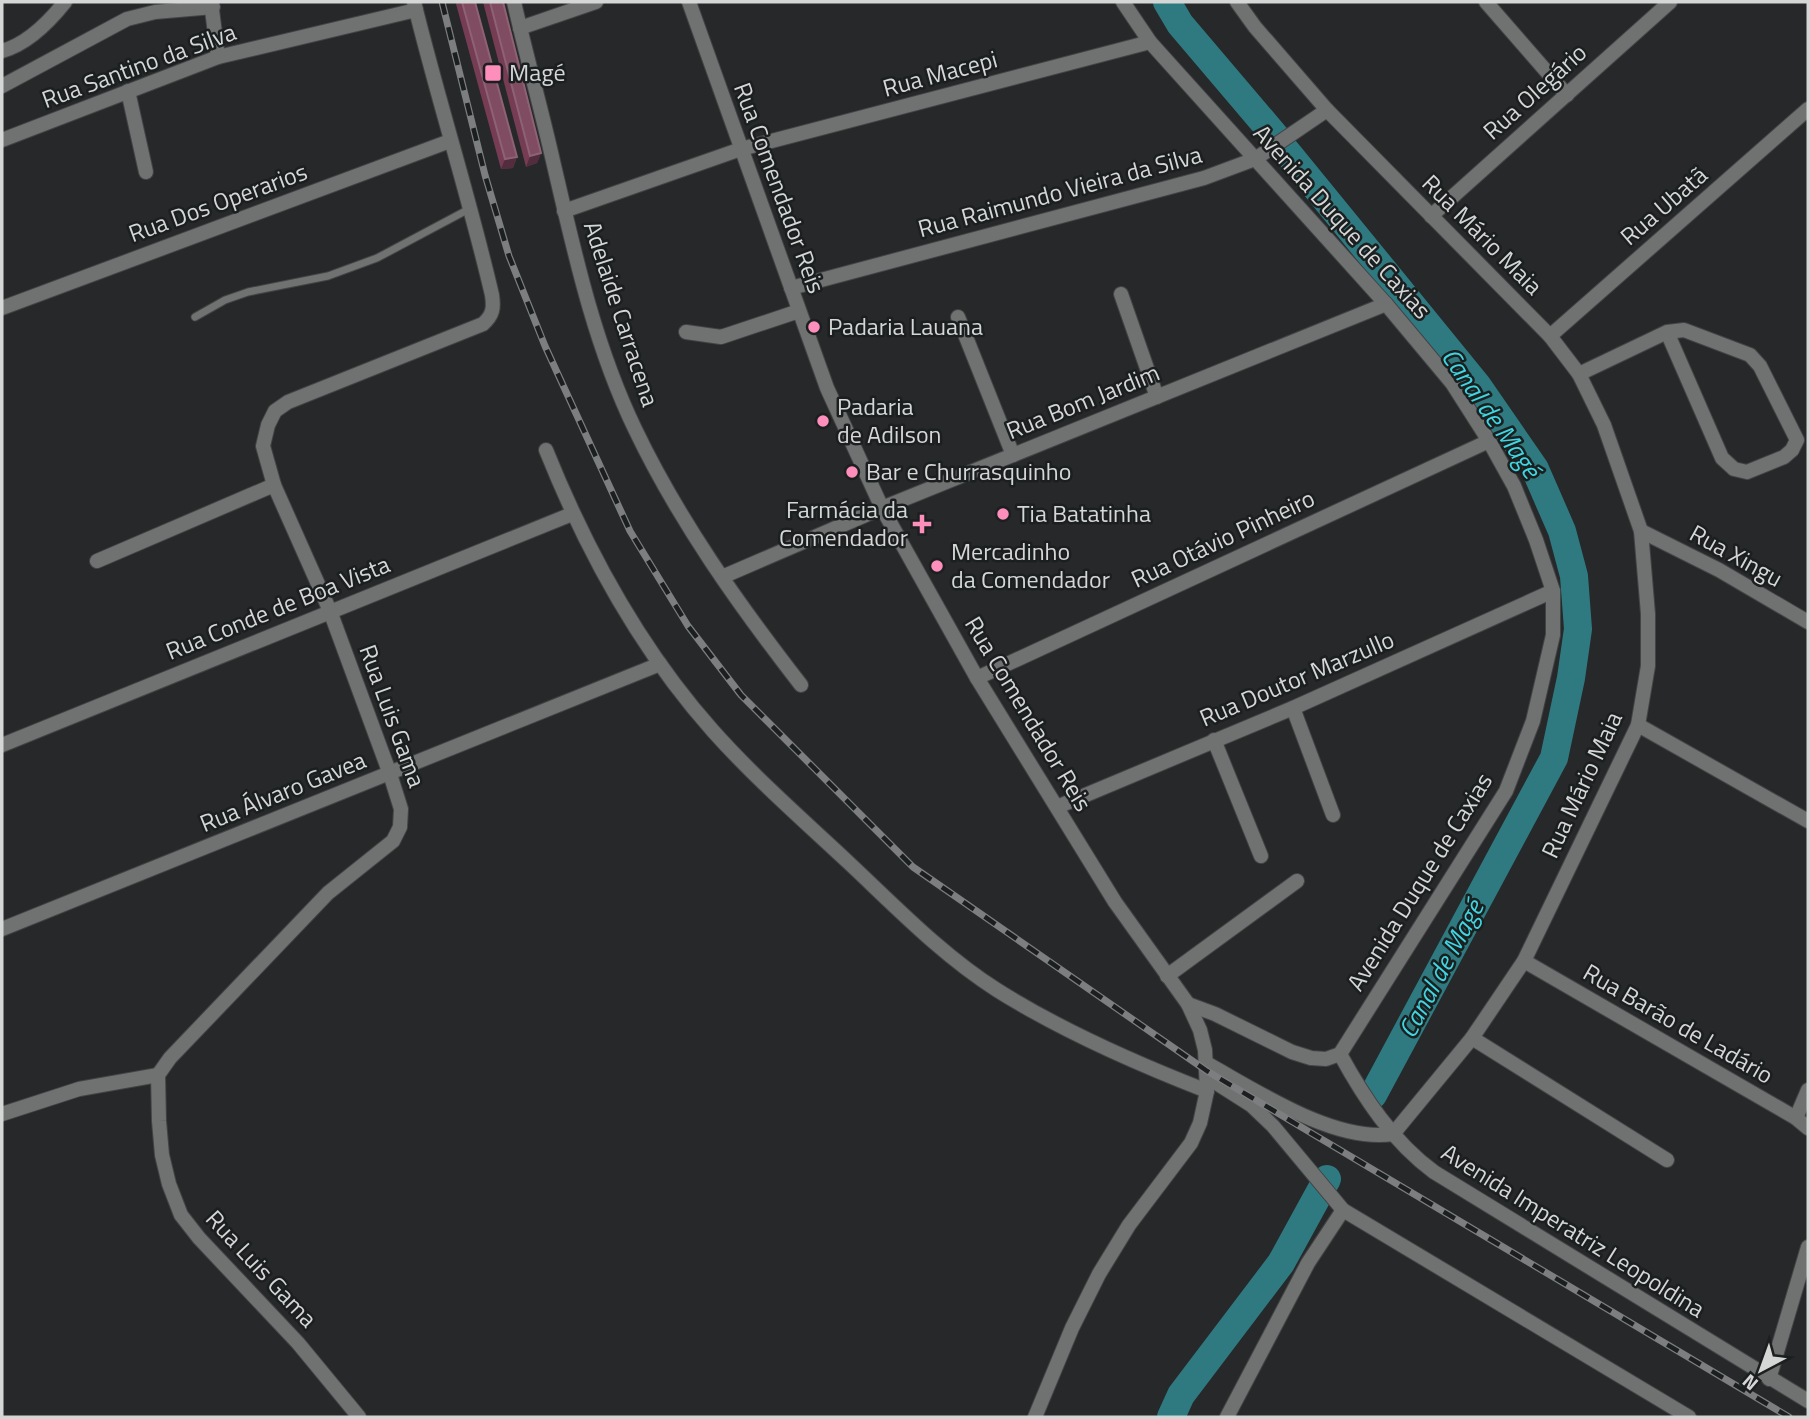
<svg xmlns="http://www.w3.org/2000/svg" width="1810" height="1419" font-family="'Titillium Web',sans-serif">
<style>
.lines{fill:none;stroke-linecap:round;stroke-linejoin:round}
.river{stroke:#2f7a81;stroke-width:28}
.service-casing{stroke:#424445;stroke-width:9}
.minor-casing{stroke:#424445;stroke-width:16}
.service{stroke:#707272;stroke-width:7}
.minor{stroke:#707272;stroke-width:14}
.rail-casing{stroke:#7c7e7f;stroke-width:7}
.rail{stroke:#1c1f1f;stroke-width:4.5;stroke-dasharray:13;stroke-linecap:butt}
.wall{fill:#753c54}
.shaded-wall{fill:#512d3d}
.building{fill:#804c62;stroke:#8d6274;stroke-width:2}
.poi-dot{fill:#fe8ebb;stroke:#1c1f1f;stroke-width:2.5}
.labels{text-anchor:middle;stroke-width:5;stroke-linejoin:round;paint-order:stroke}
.street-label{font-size:24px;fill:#d5d7d7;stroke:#1c1f1f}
.poi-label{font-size:24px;fill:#d5d7d7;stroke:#1c1f1f;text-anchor:start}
.water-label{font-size:26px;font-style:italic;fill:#3fd5e1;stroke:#1c1f1f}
</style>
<rect width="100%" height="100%" fill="#262829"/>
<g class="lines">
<g class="river">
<path d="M1167 2 1180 24 1276 137"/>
<path d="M1287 152 1477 385 1535 469 1562 531 1574 576 1578 629 1571 678 1554 758 1373 1095"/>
<path d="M1171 1417 1181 1395 1281 1263 1327 1179"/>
</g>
<defs>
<path id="service" d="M195 317 225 300 248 292 328 276 377 258 471 208"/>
<g id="minor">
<path d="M211 2 218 57"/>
<path d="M514 2C526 55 541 108 553 161 574 251 594 344 635 429 679 521 739 605 801 685"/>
<path d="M689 2 827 388 882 508 977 678 1115 902 1188 1004 1200 1030 1205 1050 1207 1091 1200 1123 1191 1143 1129 1225 1099 1274 1072 1328 1035 1417"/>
<path d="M1123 2 1150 42 1386 304 1452 383 1489 441 1514 486 1536 540 1553 591V635L1533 721 1506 791 1340 1054 1326 1059 1311 1058 1292 1052 1215 1014 1188 1004"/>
<path d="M1237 2 1255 27 1327 110 1550 336 1579 374 1604 425 1641 531 1648 614V666L1638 725 1524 961 1472 1038 1393 1134"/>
<path d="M1486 2 1567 95"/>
<path d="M520 28 596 2"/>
<path d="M2 51C28 44 49 22 65 2"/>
<path d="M2 86 127 19 155 12 213 7"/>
<path d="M128 91 146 172"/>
<path d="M2 140 218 57 416 10"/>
<path d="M564 211 741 149 1150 42"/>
<path d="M1431 216 1670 2"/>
<path d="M791 288 1204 178 1255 159 1327 110"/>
<path d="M1121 294 1157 397"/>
<path d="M2 308 450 141"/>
<path d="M958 317 1013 455"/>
<path d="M686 332 721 337 799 311"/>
<path d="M1550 336 1808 109"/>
<path d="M1579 374 1667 332 1684 330 1750 355 1760 366 1797 440 1792 450 1784 457 1747 472 1734 469 1722 458 1667 332"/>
<path d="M546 450C587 552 639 648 713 731 755 778 803 820 849 863 896 907 942 955 997 990 1062 1031 1135 1063 1207 1091"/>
<path d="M1641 531 1719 570 1808 622"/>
<path d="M97 561 274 485"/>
<path d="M722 577 882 508 1386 304"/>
<path d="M977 678 1489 441"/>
<path d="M1293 708 1333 815"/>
<path d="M1638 725 1808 821"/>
<path d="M1214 740 1261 856"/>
<path d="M2 745 572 514"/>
<path d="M1057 807 1293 708 1553 591"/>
<path d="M2 929 660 664"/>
<path d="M1524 961 1796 1118 1808 1128"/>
<path d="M1167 976 1297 881"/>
<path d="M1472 1038 1667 1160"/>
<path d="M1340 1054C1364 1098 1393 1142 1434 1172L1808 1401"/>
<path d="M1206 1063C1257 1091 1334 1143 1393 1134"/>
<path d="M1207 1077 1251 1105 1273 1126 1343 1210 1689 1417"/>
<path d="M2 1114 79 1089 158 1075"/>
<path d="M1796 1118 1808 1090"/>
<path d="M1769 1379 1808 1247"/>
<path d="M359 1417 298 1343 199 1238 181 1215 169 1184 162 1155 159 1121 158 1075 170 1058 328 893 393 841 400 827 401 809 390 774 330 611 274 485 263 446 268 425 275 411 288 402 483 324C493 315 494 308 492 295 469 196 438 100 414 2"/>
<path d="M1227 1417 1308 1263 1343 1210"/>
</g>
</defs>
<use href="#service" class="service-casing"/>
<use href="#minor" class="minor-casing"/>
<use href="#service" class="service"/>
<use href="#minor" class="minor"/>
<defs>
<path id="rail" d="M442 2 485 175 509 256 545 346 630 531 688 626 741 695 913 867 1207 1071 1789 1417"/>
</defs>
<use href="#rail" class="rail-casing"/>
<use href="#rail" class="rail"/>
</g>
<g class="wall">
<path d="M457 2H475L517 157 513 168 501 169 456 4Z"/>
<path d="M483 2H503L541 153 537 163 526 167Z"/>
</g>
<g class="shaded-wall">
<path d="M541 153 537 163 526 167 530 156Z"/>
<path d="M517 157 513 168 501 169 505 159Z"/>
</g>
<g class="building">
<path d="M462 2H475L517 157 505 159Z"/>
<path d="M490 2H503L541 153 530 156Z"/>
</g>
<g class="poi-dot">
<rect x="484" y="64" width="18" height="18" rx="3.5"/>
<circle cx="814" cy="327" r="7"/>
<circle cx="823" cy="421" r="7"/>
<circle cx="852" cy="472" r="7"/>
<circle cx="1003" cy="514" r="7"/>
<path d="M918.5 513.5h7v7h7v7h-7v7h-7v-7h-7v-7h7z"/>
<circle cx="937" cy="566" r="7"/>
</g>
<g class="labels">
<g class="street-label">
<text transform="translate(139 66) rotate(-20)" y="8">Rua Santino da Silva</text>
<text transform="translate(940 74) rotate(-15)" y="8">Rua Macepi</text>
<text transform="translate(1535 92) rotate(-42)" y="8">Rua Olegário</text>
<text transform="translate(779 188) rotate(70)" y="8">Rua Comendador Reis</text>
<text transform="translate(1060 192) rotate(-15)" y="8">Rua Raimundo Vieira da Silva</text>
<text transform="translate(218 203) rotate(-20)" y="8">Rua Dos Operarios</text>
<text transform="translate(1664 206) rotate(-41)" y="8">Rua Ubatã</text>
<text transform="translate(1342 222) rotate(48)" y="8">Avenida Duque de Caxias</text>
<text transform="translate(1482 235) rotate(45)" y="8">Rua Mário Maia</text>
<text transform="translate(621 314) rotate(72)" y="8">Adelaide Carracena</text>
<text transform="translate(1083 402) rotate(-22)" y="8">Rua Bom Jardim</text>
<text transform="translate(1223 539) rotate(-25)" y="8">Rua Otávio Pinheiro</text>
<text transform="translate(1736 556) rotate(29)" y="8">Rua Xingu</text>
<text transform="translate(278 608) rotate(-22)" y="8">Rua Conde de Boa Vista</text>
<text transform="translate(1297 679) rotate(-23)" y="8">Rua Doutor Marzullo</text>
<text transform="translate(1028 714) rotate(59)" y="8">Rua Comendador Reis</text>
<text transform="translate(392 716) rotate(70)" y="8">Rua Luis Gama</text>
<text transform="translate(1582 785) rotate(-65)" y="8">Rua Mário Maia</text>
<text transform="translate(283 792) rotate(-22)" y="8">Rua Álvaro Gavea</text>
<text transform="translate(1420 882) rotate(-58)" y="8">Avenida Duque de Caxias</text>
<text transform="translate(1678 1024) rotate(30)" y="8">Rua Barão de Ladário</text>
<text transform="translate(1573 1231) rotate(32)" y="8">Avenida Imperatriz Leopoldina</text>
<text transform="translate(261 1269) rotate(47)" y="8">Rua Luis Gama</text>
</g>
<g class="poi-label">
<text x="509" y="81">Magé</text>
<text x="828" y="335">Padaria Lauana</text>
<text x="837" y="415">Padaria<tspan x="837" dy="28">de Adilson</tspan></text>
<text x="866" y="480">Bar e Churrasquinho</text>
<text x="908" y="518" text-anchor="end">Farmácia da<tspan x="908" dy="28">Comendador</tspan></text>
<text x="1017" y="522">Tia Batatinha</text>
<text x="951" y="560">Mercadinho<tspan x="951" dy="28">da Comendador</tspan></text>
</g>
<g class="water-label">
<text transform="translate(1491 413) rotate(55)" y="9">Canal de Magé</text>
<text transform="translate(1441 969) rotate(-62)" y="9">Canal de Magé</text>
</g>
</g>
<rect width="1810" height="1419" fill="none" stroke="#d5d7d7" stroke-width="7"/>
<g transform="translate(1761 1370) rotate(221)" stroke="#1c1f1f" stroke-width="5" paint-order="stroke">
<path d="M0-5L12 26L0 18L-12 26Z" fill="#d5d7d7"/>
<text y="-10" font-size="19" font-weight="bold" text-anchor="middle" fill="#d5d7d7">N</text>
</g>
</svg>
